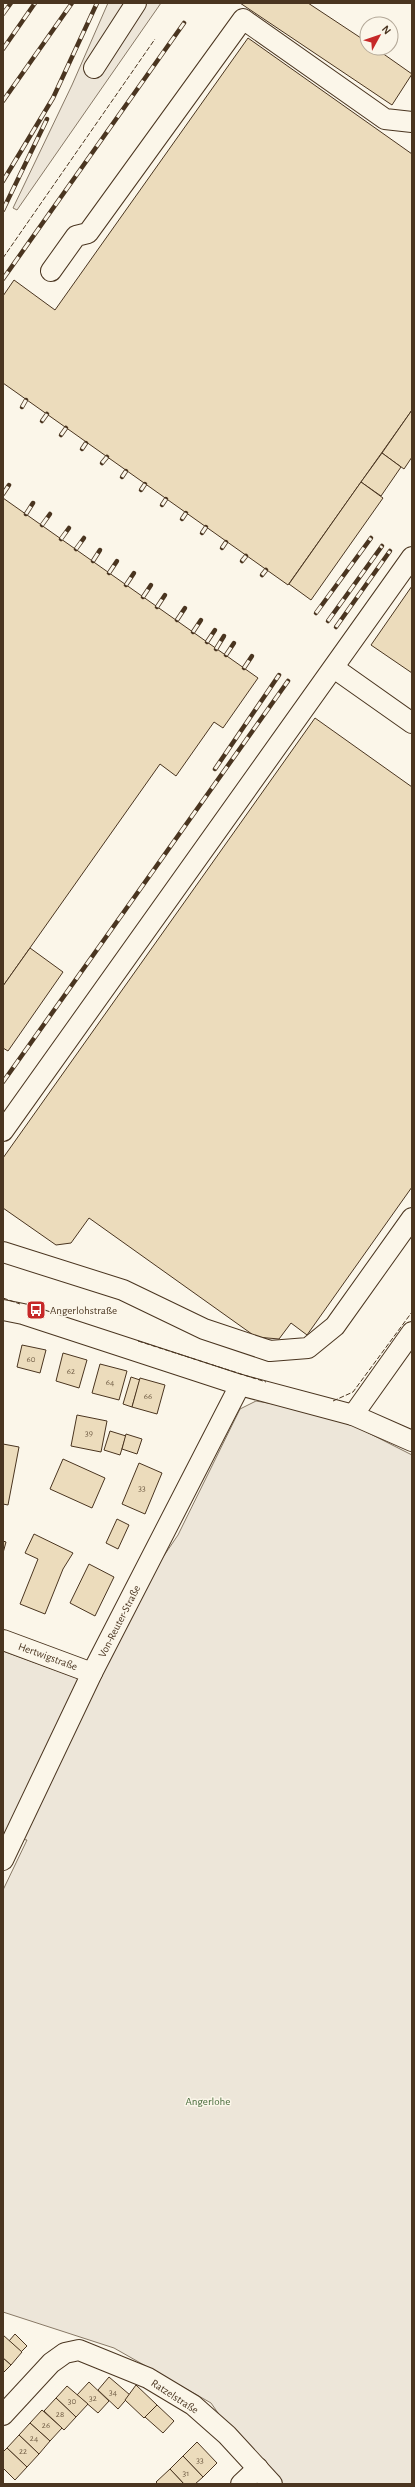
<svg xmlns="http://www.w3.org/2000/svg" width="415" height="2487" font-family="'Alegreya Sans',sans-serif">
<style>
.green{fill:#ede6d9;stroke:#887966}
.building{fill:#ecdcbc;stroke:#4a3520}
.lines{fill:none;stroke-linecap:round;stroke-linejoin:round}
.minor-casing{stroke:#4a3520;stroke-width:22}
.minor{stroke:#fbf6e9;stroke-width:20}
.rail-casing{stroke:#4a3520;stroke-width:4.5}
.rail{stroke:#fbf6e9;stroke-width:3;stroke-dasharray:9;stroke-linecap:butt}
.fence{stroke:#4a3520;stroke-width:1;stroke-dasharray:5 2;stroke-linecap:butt}
.labels{text-anchor:middle;stroke-width:3;stroke-linejoin:round;paint-order:stroke}
.number-label{font-size:9px;fill:#725f47}
.poi-label{font-size:11px;fill:#4a3520;stroke:#fbf6e9;text-anchor:start}
.street-label{font-size:11px;fill:#4a3520;stroke:#fbf6e9}
.park-label{font-size:11px;fill:#436837;stroke:#fbf6e9}
</style>
<rect width="100%" height="100%" fill="#fbf6e9"/>
<g class="green">
<path d="M108 3H161L17 210 13 208 72 85Z"/>
<path d="M256 1401 331 1414 412 1455V2484H268L211 2403 114 2348 3 2312V1890L27 1840 3 1836V1651L80 1679 178 1535 240 1409Z"/>
</g>
<g class="building">
<path d="M240 3H308L367 42V48H375L412 74 392 105Z"/>
<path d="M248 38 412 154V410L288 585 3 383V296L14 280 55 310Z"/>
<path d="M412 410V457L404 469 382 453Z"/>
<path d="M382 453 401 467 381 496 361 482Z"/>
<path d="M361 482 383 498 311 600 289 584Z"/>
<path d="M3 498 258 678 223 728 214 722 176 776 160 764 3 986Z"/>
<path d="M412 586V673L371 645Z"/>
<path d="M315 718 412 787V1187L307 1335 291 1323 279 1339 256 1337 89 1218 71 1243 56 1245 3 1208V1158Z"/>
<path d="M30 948 63 972 8 1051 3 1048V986Z"/>
<path d="M22 1345 46 1350 40 1373 17 1367Z"/>
<path d="M63 1353 87 1360 79 1388 56 1381Z"/>
<path d="M100 1364 127 1371 119 1400 92 1393Z"/>
<path d="M131 1377 140 1380 132 1407 123 1404Z"/>
<path d="M140 1378 165 1385 157 1414 132 1407Z"/>
<path d="M77 1415 107 1421 101 1452 71 1446Z"/>
<path d="M110 1431 126 1436 120 1455 104 1450Z"/>
<path d="M126 1434 142 1439 137 1454 122 1449Z"/>
<path d="M3 1444 19 1447 8 1505 3 1504Z"/>
<path d="M63 1459 105 1478 92 1508 50 1489Z"/>
<path d="M139 1463 162 1473 145 1514 122 1504Z"/>
<path d="M117 1519 129 1525 118 1549 106 1543Z"/>
<path d="M34 1534 73 1553 63 1569 45 1614 20 1604 38 1559 25 1553Z"/>
<path d="M3 1541 6 1542 3 1553Z"/>
<path d="M89 1564 114 1577 95 1616 70 1603Z"/>
<path d="M15 2334 27 2346 21 2352 9 2341Z"/>
<path d="M3 2335 22 2352 11 2365 3 2358Z"/>
<path d="M3 2358 11 2365 3 2373Z"/>
<path d="M109 2377 130 2395 118 2409 98 2390Z"/>
<path d="M89 2382 109 2401 98 2413 77 2395Z"/>
<path d="M136 2385 157 2405 144 2418 125 2400Z"/>
<path d="M67 2386 88 2404 76 2417 56 2398Z"/>
<path d="M56 2398 76 2417 64 2430 44 2411Z"/>
<path d="M157 2405 174 2421 163 2433 145 2417Z"/>
<path d="M42 2410 62 2428 50 2441 30 2423Z"/>
<path d="M30 2423 50 2441 39 2454 19 2435Z"/>
<path d="M19 2435 39 2454 27 2467 7 2448Z"/>
<path d="M197 2442 217 2463 203 2477 183 2456Z"/>
<path d="M7 2448 27 2467 15 2480 3 2468V2452Z"/>
<path d="M183 2456 203 2477 195 2484H184L170 2469Z"/>
<path d="M170 2469 184 2484H158L156 2482Z"/>
</g>
<g class="lines">
<defs>
<g id="minor">
<path d="M94 68 136 3"/>
<path d="M51 271 76 236 88 233 243 19 385 119 412 122"/>
<path d="M334 668 412 723"/>
<path d="M3 1131 412 557"/>
<path d="M3 1252 123 1290 204 1329 270 1351 308 1348 335 1326 412 1218"/>
<path d="M3 1310 23 1314 240 1385 353 1415 412 1441"/>
<path d="M353 1415 412 1332"/>
<path d="M3 1640 92 1673"/>
<path d="M3 1860 92 1673 240 1385"/>
<path d="M3 2415 51 2363 65 2353 79 2350 148 2378 193 2405 227 2435 272 2484"/>
<path d="M241 2484 258 2468"/>
</g>
</defs>
<use href="#minor" class="minor-casing"/>
<use href="#minor" class="minor"/>
<defs>
<g id="rail">
<path d="M3 14 11 3"/>
<path d="M3 49 35 3"/>
<path d="M3 101 72 3"/>
<path d="M3 181 53 98 97 3"/>
<path d="M3 210 47 119"/>
<path d="M3 279 184 23"/>
<path d="M22 407 26 400"/>
<path d="M42 421 47 414"/>
<path d="M61 435 66 428"/>
<path d="M82 449 86 443"/>
<path d="M102 463 107 457"/>
<path d="M122 477 126 471"/>
<path d="M141 490 145 484"/>
<path d="M3 494 9 485"/>
<path d="M162 505 166 499"/>
<path d="M26 514 33 503"/>
<path d="M182 519 186 513"/>
<path d="M42 525 50 514"/>
<path d="M202 533 206 527"/>
<path d="M61 539 69 528"/>
<path d="M222 548 226 542"/>
<path d="M76 549 84 538"/>
<path d="M93 561 100 550"/>
<path d="M242 561 246 556"/>
<path d="M109 573 117 561"/>
<path d="M262 575 266 570"/>
<path d="M126 585 134 573"/>
<path d="M143 597 151 585"/>
<path d="M157 607 165 595"/>
<path d="M316 613 371 538"/>
<path d="M177 620 185 608"/>
<path d="M328 621 382 546"/>
<path d="M336 627 390 551"/>
<path d="M193 632 201 620"/>
<path d="M207 642 215 630"/>
<path d="M216 649 224 636"/>
<path d="M226 655 234 643"/>
<path d="M244 668 252 656"/>
<path d="M215 769 279 675"/>
<path d="M3 1082 288 681"/>
</g>
</defs>
<use href="#rail" class="rail-casing"/>
<use href="#rail" class="rail"/>
<g class="fence">
<path d="M3 258 155 39"/>
<path d="M3 1298 20 1304"/>
<path d="M138 1341 266 1382"/>
<path d="M333 1401 353 1392 412 1312"/>
</g>
</g>
<defs>
<symbol id="bus-square" viewBox="-11 -11 22 22"><rect x="-9" y="-9" width="18" height="18" rx="4" fill="#c62828" stroke="#fbf6e9"/><path d="M-5-6H5V4H4V6H2V4H-2V6H-4V4H-5ZM-3.5-4V0h7V-4ZM-3.5 1.2v1.5H-2V1.2ZM2 1.2v1.5H3.5V1.2Z" fill="#fff"/></symbol>
</defs>
<g fill-rule="evenodd">
<use href="#bus-square" x="25" y="1299" width="22" height="22"/>
</g>
<g class="labels">
<g class="number-label">
<text x="31" y="1362">60</text>
<text x="71" y="1374">62</text>
<text x="110" y="1385">64</text>
<text x="148" y="1399">66</text>
<text x="89" y="1436">39</text>
<text x="142" y="1491">33</text>
<text x="113" y="2395">34</text>
<text x="93" y="2401">32</text>
<text x="72" y="2404">30</text>
<text x="60" y="2417">28</text>
<text x="46" y="2428">26</text>
<text x="34" y="2441">24</text>
<text x="23" y="2454">22</text>
<text x="200" y="2463">33</text>
<text x="186" y="2476">31</text>
</g>
<g class="poi-label">
<text x="50" y="1314">Angerlohstraße</text>
</g>
<g class="street-label">
<text transform="translate(119 1621) rotate(-63)" y="4">Von-Reuter-Straße</text>
<text transform="translate(48 1656) rotate(20)" y="4">Hertwigstraße</text>
<text transform="translate(175 2396) rotate(33)" y="4">Ratzelstraße</text>
</g>
<g class="park-label">
<text x="208" y="2105">Angerlohe</text>
</g>
</g>
<rect width="415" height="2487" fill="none" stroke="#4a3520" stroke-width="8"/>
<g transform="translate(379 36) rotate(50)"><circle r="19" fill="#fbf6e9" stroke="#b4a999"/>
<path d="M0-3L7 15L0 10L-7 15Z" fill="#c62828"/>
<text y="-6" font-size="11" font-weight="bold" text-anchor="middle" fill="#4a3520">N</text>
</g>
</svg>
